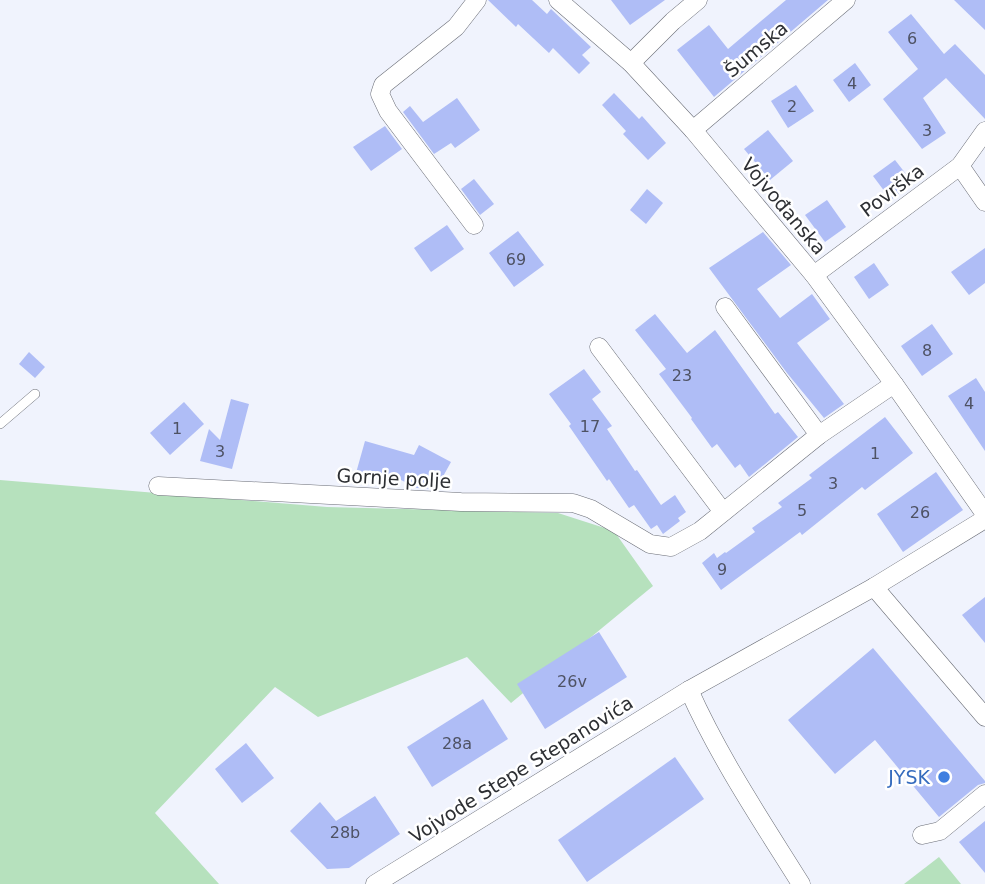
<svg xmlns="http://www.w3.org/2000/svg" width="985" height="884" font-family="'DejaVu Sans',sans-serif">
<style>
.green{fill:#b6e1bd}
.building{fill:#afbdf6}
.lines{fill:none;stroke-linecap:round;stroke-linejoin:round}
.lane-casing{stroke:#6b6e77;stroke-width:10}
.street-casing{stroke:#6b6e77;stroke-width:19}
.lane{stroke:#fff;stroke-width:9}
.street{stroke:#fff;stroke-width:18}
.shop-dot{fill:#3f7fe0;stroke:#fff;stroke-width:2.5}
.labels{text-anchor:middle;stroke-width:5;stroke-linejoin:round;paint-order:stroke}
.number-label{font-size:16px;fill:#4e5264}
.street-label{font-size:19px;fill:#2d2f33;stroke:#fff}
.shop-label{font-size:19px;fill:#366cbe;stroke:#fff;text-anchor:end}
</style>
<rect width="100%" height="100%" fill="#f0f3fd"/>
<g class="green">
<path d="M0 480 327 507 558 513 614 531 653 586 511 703 467 657 318 717 275 687 155 813 219 884H0Z"/>
<path d="M939 857 961 884H904Z"/>
</g>
<g class="building">
<path d="M488 0H532L547 14 551 9 591 47 582 55 590 63 579 74 553 48 549 53 518 24 516 27Z"/>
<path d="M611 0H665L630 25Z"/>
<path d="M786 0H828L714 97 677 50 709 25 728 49Z"/>
<path d="M954 0H985V30Z"/>
<path d="M911 14 944 54 955 44 985 75V119L946 78 923 98 946 133 922 149 883 99 918 69 888 32Z"/>
<path d="M855 63 871 85 849 102 833 80Z"/>
<path d="M796 85 814 111 788 128 771 101Z"/>
<path d="M614 93 639 119 642 116 666 143 648 160 623 134 626 131 602 105Z"/>
<path d="M457 98 480 130 455 148 451 143 434 154 403 112 410 106 423 122Z"/>
<path d="M385 126 402 149 371 171 353 147Z"/>
<path d="M768 130 793 161 770 180 744 149Z"/>
<path d="M895 160 913 183 891 200 873 176Z"/>
<path d="M474 179 494 204 480 215 461 189Z"/>
<path d="M647 189 663 203 646 224 630 210Z"/>
<path d="M827 200 846 227 825 242 805 215Z"/>
<path d="M447 225 464 249 431 272 414 248Z"/>
<path d="M518 231 544 265 514 287 489 253Z"/>
<path d="M763 232 791 265 757 289 780 318 812 294 830 319 797 343 844 404 824 418 787 373 709 268Z"/>
<path d="M985 248V283L969 295 951 272Z"/>
<path d="M874 263 889 285 869 299 854 277Z"/>
<path d="M655 314 687 353 715 330 775 414 778 412 798 437 749 477 740 464 735 468 717 444 712 448 691 419 692 418 659 374 666 369 635 330Z"/>
<path d="M932 324 953 354 922 376 901 346Z"/>
<path d="M29 352 45 367 35 378 19 364Z"/>
<path d="M584 369 601 392 592 399 612 426 607 429 635 471 637 470 661 505 675 495 686 512 678 518 680 521 663 534 657 525 651 529 634 505 629 508 609 479 607 481 569 426 571 424 549 394Z"/>
<path d="M976 378 985 392V451L948 396Z"/>
<path d="M231 399 249 404 232 469 200 461 209 429 220 440Z"/>
<path d="M184 402 204 424 170 455 150 433Z"/>
<path d="M885 417 913 453 865 490 862 487 802 535 800 532 721 590 702 563 714 553 717 558 725 552 726 553 755 532 752 528 782 507 778 503 812 478 809 475Z"/>
<path d="M365 441 414 455 419 445 451 462 436 489 417 488 399 479 397 484 356 473Z"/>
<path d="M936 472 963 510 903 552 877 514Z"/>
<path d="M985 597V643L962 615Z"/>
<path d="M599 632 627 677 545 729 517 684Z"/>
<path d="M873 648 985 781V783L978 785 939 817 875 740 835 774 788 720Z"/>
<path d="M483 699 508 739 432 787 407 747Z"/>
<path d="M246 743 274 778 242 803 215 769Z"/>
<path d="M675 757 704 799 587 882 558 840Z"/>
<path d="M375 796 400 834 349 868 327 869 290 831 320 802 336 821Z"/>
<path d="M985 821V873L959 842Z"/>
</g>
<g class="lines">
<defs>
<path id="lane" d="M0 424 35 394"/>
<g id="street">
<path d="M558 0 631 63 693 130 814 275 894 384 985 514"/>
<path d="M631 63 673 21 698 0"/>
<path d="M693 130 846 0"/>
<path d="M960 166 985 202"/>
<path d="M474 225 388 111 380 94 383 85 456 27 477 0"/>
<path d="M814 275 960 166 985 131"/>
<path d="M725 307 819 435"/>
<path d="M599 347 723 512"/>
<path d="M158 486 461 502 573 503 591 509 650 544 671 547 700 531 819 435 894 384"/>
<path d="M874 587 985 717"/>
<path d="M689 690C720 759 761 820 801 884"/>
<path d="M922 835 940 831 985 794"/>
<path d="M375 884 689 690 874 587 985 519"/>
</g>
</defs>
<use href="#lane" class="lane-casing"/>
<use href="#street" class="street-casing"/>
<use href="#lane" class="lane"/>
<use href="#street" class="street"/>
</g>
<circle class="shop-dot" cx="944" cy="777" r="7"/>
<g class="labels">
<g class="number-label">
<text x="912" y="44">6</text>
<text x="852" y="89">4</text>
<text x="792" y="112">2</text>
<text x="927" y="136">3</text>
<text x="516" y="265">69</text>
<text x="927" y="356">8</text>
<text x="682" y="381">23</text>
<text x="969" y="409">4</text>
<text x="590" y="432">17</text>
<text x="177" y="434">1</text>
<text x="220" y="457">3</text>
<text x="875" y="459">1</text>
<text x="833" y="489">3</text>
<text x="802" y="516">5</text>
<text x="920" y="518">26</text>
<text x="722" y="575">9</text>
<text x="572" y="687">26v</text>
<text x="457" y="749">28a</text>
<text x="345" y="838">28b</text>
</g>
<g class="street-label">
<text transform="translate(756 49) rotate(-40)" y="7">Šumska</text>
<text transform="translate(892 190) rotate(-37)" y="7">Površka</text>
<text transform="translate(784 206) rotate(50)" y="7">Vojvođanska</text>
<text transform="translate(394 478) rotate(3)" y="7">Gornje polje</text>
<text transform="translate(521 769) rotate(-32)" y="7">Vojvode Stepe Stepanovića</text>
</g>
<g class="shop-label">
<text x="930" y="784">JYSK</text>
</g>
</g>
</svg>
